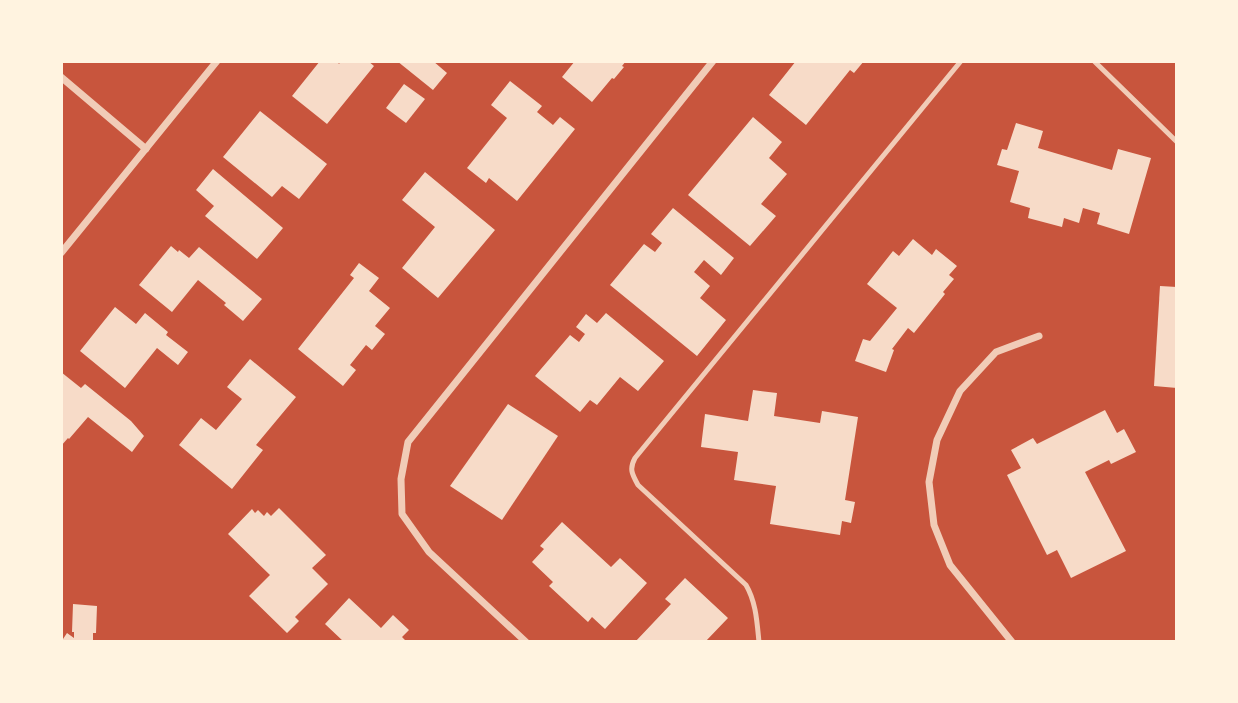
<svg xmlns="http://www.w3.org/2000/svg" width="1238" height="703" font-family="Arial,sans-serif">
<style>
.building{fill:#f7dbc8}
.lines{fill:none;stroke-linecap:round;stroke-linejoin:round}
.service{stroke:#f1ccb7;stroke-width:5}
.minor{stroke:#f1ccb7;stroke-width:7}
</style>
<rect width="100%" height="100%" fill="#c8553d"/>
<g class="building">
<path d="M320 61H337L339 64 341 61H368L374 66 327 124 292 96Z"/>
<path d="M397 61H433L447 73 433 90Z"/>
<path d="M575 61H626L622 66 624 67 614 79 612 78 592 102 562 77Z"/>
<path d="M796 61H864L854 73 850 70 806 125 769 95Z"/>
<path d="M510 81 542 106 537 112 553 125 560 117 575 129 517 201 489 178 486 183 467 168 507 118 491 105Z"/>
<path d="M404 84 425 99 406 123 386 108Z"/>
<path d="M260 111 327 164 299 199 282 186 272 197 223 157Z"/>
<path d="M753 117 782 142 769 158 787 174 761 204 776 216 750 246 688 195Z"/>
<path d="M1016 123 1043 131 1038 148 1112 170 1118 149 1151 158 1129 234 1097 224 1100 213 1083 208 1079 223 1064 218 1062 227 1028 218 1030 208 1010 202 1019 171 997 165 1002 149 1007 150Z"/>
<path d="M213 169 283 228 257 259 205 216 214 206 196 190Z"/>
<path d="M425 172 495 230 438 298 402 268 435 227 402 200Z"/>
<path d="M673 208 734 258 721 275 704 260 694 272 710 286 700 298 726 320 697 356 610 285 644 244 655 252 662 243 651 234Z"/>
<path d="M913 239 932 255 936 249 957 266 949 275 954 279 943 292 945 294 914 333 908 328 892 349 894 350 886 372 855 361 863 339 870 341 897 308 867 284 893 251 899 256Z"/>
<path d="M171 246 178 252 179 250 189 258 199 247 262 299 243 321 224 305 226 303 198 280 172 312 139 285Z"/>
<path d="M359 263 379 278 369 291 390 308 375 326 385 334 372 350 366 345 350 365 356 370 343 386 298 349 354 278 350 275Z"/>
<path d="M1160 286 1177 287V388L1154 386Z"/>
<path d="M115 307 136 324 145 313 168 332 166 335 188 352 178 365 157 348 125 388 80 351Z"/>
<path d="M606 313 664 361 638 391 620 377 597 405 590 400 580 412 535 376 570 335 579 342 585 334 576 327 586 314 597 323Z"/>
<path d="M250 359 296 397 256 445 263 450 232 489 179 445 201 418 216 430 242 399 227 387Z"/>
<path d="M61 372 81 388 85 384 131 421 144 436 132 452 88 417 69 439 68 438 61 446Z"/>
<path d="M753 390 777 393 774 416 820 423 822 411 858 417 845 500 855 502 851 523 842 521 840 535 770 524 776 486 734 480 738 452 701 447 705 414 748 421Z"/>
<path d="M508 404 558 436 502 520 450 486Z"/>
<path d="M1105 410 1117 433 1124 429 1136 452 1111 464 1109 460 1085 472 1126 551 1071 578 1057 550 1047 555 1007 475 1021 468 1011 450 1033 438 1037 444Z"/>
<path d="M279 508 326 555 312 568 328 584 295 617 299 621 287 633 249 596 270 575 228 534 252 509 255 513 258 510 264 516 267 512 271 516Z"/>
<path d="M562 522 611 567 620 558 647 583 605 629 592 617 588 622 549 586 553 582 532 562 544 549 540 546Z"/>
<path d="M685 578 728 618 705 642H635L671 604 665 599Z"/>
<path d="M349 598 381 628 393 615 409 630 402 637 407 642H344L325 624Z"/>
<path d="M73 604 97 606 96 633H93V642H61L67 633 74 638V632H72Z"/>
</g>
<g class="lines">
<g class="service">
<path d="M1094 61 1177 142"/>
<path d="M759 642C757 622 756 602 746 585L638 485C632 474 629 469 635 458L961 61"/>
</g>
<g class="minor">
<path d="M61 77 146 149"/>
<path d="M61 253 217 61"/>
<path d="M526 642 429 552 402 514 401 479 408 442 713 61"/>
<path d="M1012 642 950 565 934 525 929 482 937 440 960 391 996 352 1039 336"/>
</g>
</g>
<rect width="1238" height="703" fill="none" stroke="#fff3e0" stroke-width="126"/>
</svg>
